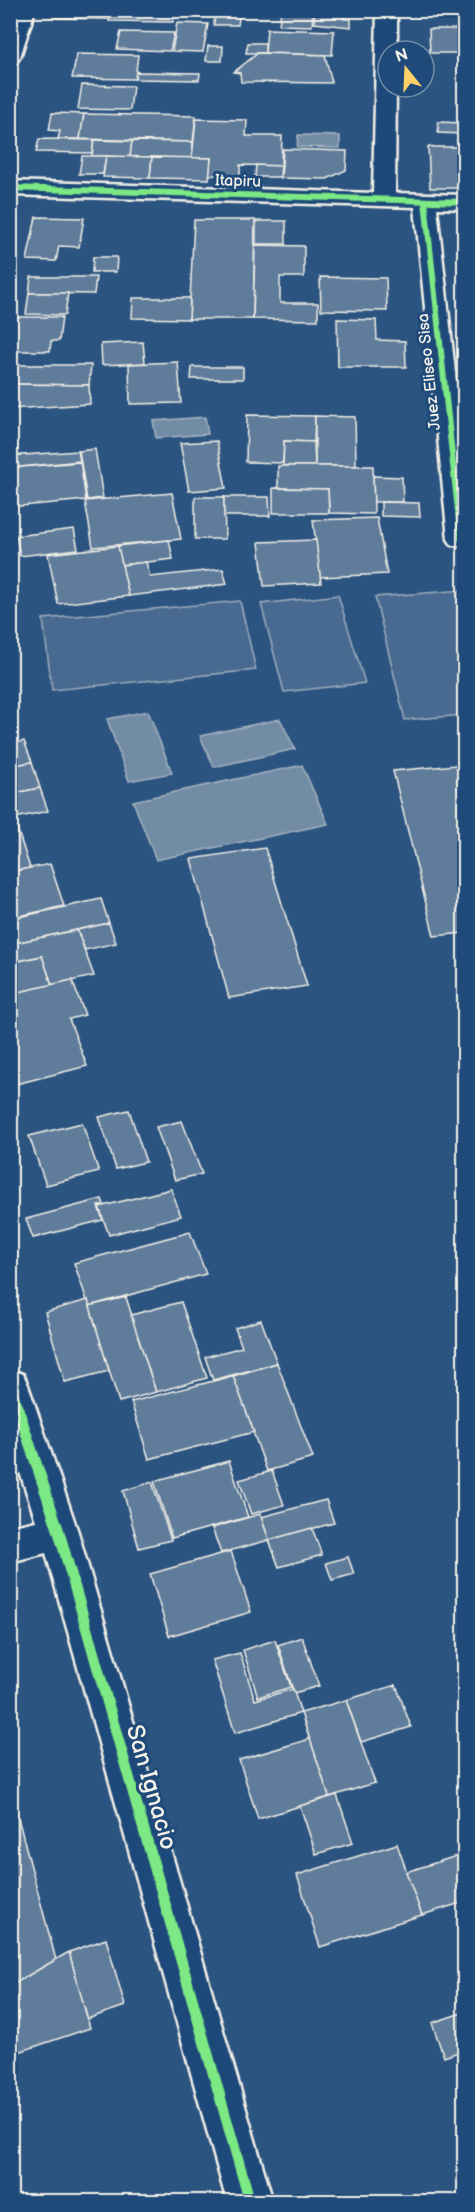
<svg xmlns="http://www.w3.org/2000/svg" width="475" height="2212" font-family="'Balsamiq Sans',sans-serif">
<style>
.green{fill:#496b90;stroke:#9eaebc;stroke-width:1.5}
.water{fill:#738ca6;stroke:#a7b4c0;stroke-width:1.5}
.building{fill:#5e7b9a;stroke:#f4f1e8;stroke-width:1.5}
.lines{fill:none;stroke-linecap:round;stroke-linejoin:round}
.street-casing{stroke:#f4f1e8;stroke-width:5}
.street{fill:#1f4a7a;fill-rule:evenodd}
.cycleway-far1-casing{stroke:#1f4a7a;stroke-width:8}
.cycleway-casing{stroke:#1f4a7a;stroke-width:15}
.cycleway-far1{stroke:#7ce984;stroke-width:6}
.cycleway{stroke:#7ce984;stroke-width:11}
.labels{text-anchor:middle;stroke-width:6;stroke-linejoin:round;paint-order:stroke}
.far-street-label{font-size:16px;fill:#f4f1e8;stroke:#1f4a7a}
.near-street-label{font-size:24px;fill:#f4f1e8;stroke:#1f4a7a}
</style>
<rect width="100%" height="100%" fill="#2c5481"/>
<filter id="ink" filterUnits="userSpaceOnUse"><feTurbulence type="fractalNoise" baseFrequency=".0167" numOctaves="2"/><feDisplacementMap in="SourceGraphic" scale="12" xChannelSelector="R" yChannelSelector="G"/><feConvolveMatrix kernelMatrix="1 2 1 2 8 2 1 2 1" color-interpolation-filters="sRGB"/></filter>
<g filter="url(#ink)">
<g class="green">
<path d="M464 590V715L405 720 375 597Z"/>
<path d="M338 595 365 683 284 692 261 604Z"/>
<path d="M240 601 256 670 52 690 43 619Z"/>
</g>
<g class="water">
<path d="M298 135 340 136V148L297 147Z"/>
<path d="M205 417 208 434 156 438 153 421Z"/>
<path d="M148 711 172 773 129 781 107 719Z"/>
<path d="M280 719 295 749 214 767 200 736Z"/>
<path d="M302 765 328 824 156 860 133 801Z"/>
</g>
<g class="building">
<path d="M57 10H111L109 19 56 18Z"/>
<path d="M111 10H174L173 22 109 21Z"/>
<path d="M215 10H240L238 25H214Z"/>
<path d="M281 10H313L312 26 279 25Z"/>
<path d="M315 10H344V19H351V27L314 23Z"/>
<path d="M177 23 208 24 203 52 172 51Z"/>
<path d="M267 29 334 31 332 55 265 53Z"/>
<path d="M429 29H464V53H430Z"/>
<path d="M121 32 174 33 170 51 117 49Z"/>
<path d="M248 43H265V53H246Z"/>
<path d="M208 46H223L222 61H206Z"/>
<path d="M258 53 325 55 332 83 241 82 240 73 234 72Z"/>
<path d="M77 54 138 55 135 79 72 78Z"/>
<path d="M136 72 200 73 199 80 135 79Z"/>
<path d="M82 85 133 86 130 110 78 109Z"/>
<path d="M52 113 84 114 80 139H58L60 131 49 130Z"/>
<path d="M84 114 196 116 193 142 80 139Z"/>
<path d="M196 119 247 120 246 136H282L281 166 240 165V175H209L211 158H192Z"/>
<path d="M438 122 464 123V134L438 133Z"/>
<path d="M39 139 94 140 92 153 36 152Z"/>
<path d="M94 140 132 141 130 157 92 156Z"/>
<path d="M132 141 193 142 192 158 130 157Z"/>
<path d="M428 147H464V188H430Z"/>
<path d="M283 149 347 151 346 170 327 179 281 178Z"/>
<path d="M82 156H106L103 174H79Z"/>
<path d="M106 156 152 157 150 178 103 177Z"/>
<path d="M152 157 211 158 209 179 150 178Z"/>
<path d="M256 165 281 166 280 177H255Z"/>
<path d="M36 217 84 218 79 247 59 246 56 261 27 260Z"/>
<path d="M194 220H255L253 319H189Z"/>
<rect x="256" y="221" width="30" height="23"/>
<path d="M255 245 304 246V277H280V303H318V320L253 319Z"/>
<path d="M93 257H117L116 272H92Z"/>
<path d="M31 277H96L94 294 29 293Z"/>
<path d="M320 277 386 278 387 311 321 310Z"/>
<path d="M29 293H68L65 315 26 314Z"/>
<path d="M133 298H190L189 319 132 318Z"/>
<path d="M10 317H62L59 341H51L50 351H10Z"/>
<path d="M337 319 376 320 377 340 405 341 406 367H338Z"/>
<path d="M143 342 145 363 102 365 101 344Z"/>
<path d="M178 362 181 403 130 404 129 364Z"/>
<path d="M10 365H91L89 385 10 384Z"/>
<path d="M192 367H243V379H191Z"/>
<path d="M11 384 89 385 90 404 10 409Z"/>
<path d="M247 415 315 416 314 442 284 441 283 463 246 462Z"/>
<path d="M315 416 355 417 356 466H315Z"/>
<path d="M217 441 226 488 189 491 180 443Z"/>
<path d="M284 441 314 442 315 466H283Z"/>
<path d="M95 449 103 498 87 500 79 451Z"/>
<path d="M78 451 80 461 10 468V456Z"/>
<path d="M80 462 86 500 10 507V468Z"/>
<path d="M278 466H373L374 514 329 513 328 489 278 488Z"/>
<path d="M373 476 402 477 403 502H374Z"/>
<path d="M273 488 328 489 329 513H273Z"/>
<path d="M172 493 181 539 93 547 85 501Z"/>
<path d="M195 497H224L225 539H195Z"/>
<path d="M224 497H269L270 516H224Z"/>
<path d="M381 502 419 503 420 517 381 516Z"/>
<path d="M377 518 387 574 320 577 313 520Z"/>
<path d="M74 529 78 549 20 556 16 536Z"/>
<path d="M169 540 173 559 122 565 117 546Z"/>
<path d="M316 540 321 583 264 586 259 542Z"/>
<path d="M118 546 129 596 58 604 48 554Z"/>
<path d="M146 562 150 577 223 569 227 584 129 596 122 565Z"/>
<path d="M24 741 32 762 10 766V744Z"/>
<path d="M32 762 40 788 10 794V766Z"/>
<path d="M456 765 464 797V933L434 936 393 771Z"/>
<path d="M40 788 48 811 10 819V794Z"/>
<path d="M10 819H14L30 868 10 872Z"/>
<path d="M265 848 307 986 229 998 191 859Z"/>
<path d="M50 864 64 906 10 918V872Z"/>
<path d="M101 899 109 923 10 944V919Z"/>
<path d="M109 923 116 943 85 950 77 930Z"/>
<path d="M77 930 94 976 52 985 42 956 10 963V944Z"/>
<path d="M42 956 52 985 10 994V963Z"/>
<path d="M72 980 85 1015 69 1019 87 1066 16 1084 10 1067V994Z"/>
<path d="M129 1110 146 1162 116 1169 99 1117Z"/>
<path d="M182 1121 202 1174 175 1180 156 1127Z"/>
<path d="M82 1123 99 1172 46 1185 29 1136Z"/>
<path d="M171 1189 181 1216 109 1235 99 1207Z"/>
<path d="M102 1199 104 1205 98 1206 103 1220 33 1238 26 1219Z"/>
<path d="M190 1232 206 1274 89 1306 74 1263Z"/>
<path d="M126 1297 156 1392 119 1402 89 1306Z"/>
<path d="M88 1300 109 1371 65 1382 45 1312Z"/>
<path d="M181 1302 207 1378 156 1392 131 1315Z"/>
<path d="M261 1320 277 1363 213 1380 205 1357 242 1347 235 1328Z"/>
<path d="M277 1363 313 1458 267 1471 233 1376Z"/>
<path d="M233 1376 254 1432 149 1459 131 1402Z"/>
<path d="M229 1461 248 1517 172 1538 154 1481Z"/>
<path d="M272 1471 284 1505 251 1514 239 1480Z"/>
<path d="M152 1482 171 1540 139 1548 123 1491Z"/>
<path d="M326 1500 334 1523 269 1540 261 1517Z"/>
<path d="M260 1514 269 1540 221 1553 212 1528Z"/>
<path d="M312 1528 322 1555 279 1567 269 1540Z"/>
<path d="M231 1551 251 1612 169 1636 150 1574Z"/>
<path d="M348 1557 354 1574 332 1580 326 1563Z"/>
<path d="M302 1637 319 1686 294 1693 278 1645Z"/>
<path d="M275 1640 291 1687 258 1697 243 1650Z"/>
<path d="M240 1653 255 1700 293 1689 301 1713 235 1733 212 1660Z"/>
<path d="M396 1685 411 1727 361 1742 346 1700Z"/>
<path d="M346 1700 375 1783 329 1797 301 1713Z"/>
<path d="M310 1739 329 1797 258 1819 239 1760Z"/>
<path d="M10 1788 56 1960 10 1986Z"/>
<path d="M337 1795 353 1843 316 1854 300 1806Z"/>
<path d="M397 1844 422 1915 320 1947 297 1875Z"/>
<path d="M463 1854 464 1902 422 1915 406 1872Z"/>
<path d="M106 1939 125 2006 87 2019 69 1952Z"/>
<path d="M69 1952 90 2028 10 2055V1986Z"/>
<path d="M464 2012V2050L444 2057 432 2023Z"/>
</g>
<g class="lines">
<defs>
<g id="street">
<path d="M15 10H35L20 57 17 61 10 63V24Z"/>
<path d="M377 10H397V51H388V87H396L395 193 464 195V209L437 208 464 454V546L452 545 448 539 415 207 10 195V181L373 193Z"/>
<path d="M10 1369 23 1374 28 1385 78 1532 273 2202H227L46 1553 10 1562V1527L36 1521 10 1442Z"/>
</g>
</defs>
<use href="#street" class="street-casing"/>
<use href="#street" class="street"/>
<defs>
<g id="cycleway-far1">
<path d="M10 188 464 202"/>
<path d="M425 201 461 539"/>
</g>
<path id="cycleway" d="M10 1385 59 1532 250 2202"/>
</defs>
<use href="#cycleway-far1" class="cycleway-far1-casing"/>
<use href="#cycleway" class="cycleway-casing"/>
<use href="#cycleway-far1" class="cycleway-far1"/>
<use href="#cycleway" class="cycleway"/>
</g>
</g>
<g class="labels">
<g class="far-street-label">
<text transform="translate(238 180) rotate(2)" y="6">Itapiru</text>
<text transform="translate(428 372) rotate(-96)" y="6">Juez Eliseo Sisa</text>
</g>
<g class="near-street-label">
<text transform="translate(152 1787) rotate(74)" y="8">San Ignacio</text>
</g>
</g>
<rect width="475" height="2212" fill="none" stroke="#1f4a7a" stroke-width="36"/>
<rect x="18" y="18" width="439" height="2176" fill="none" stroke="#f4f1e8" stroke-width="2" filter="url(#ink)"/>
<g transform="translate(406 69) rotate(342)"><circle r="28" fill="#1f4a7a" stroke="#748da6" stroke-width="1.5"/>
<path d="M0-4.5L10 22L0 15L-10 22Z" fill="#ffd166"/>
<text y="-9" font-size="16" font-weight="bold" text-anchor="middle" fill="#f4f1e8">N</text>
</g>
</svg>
